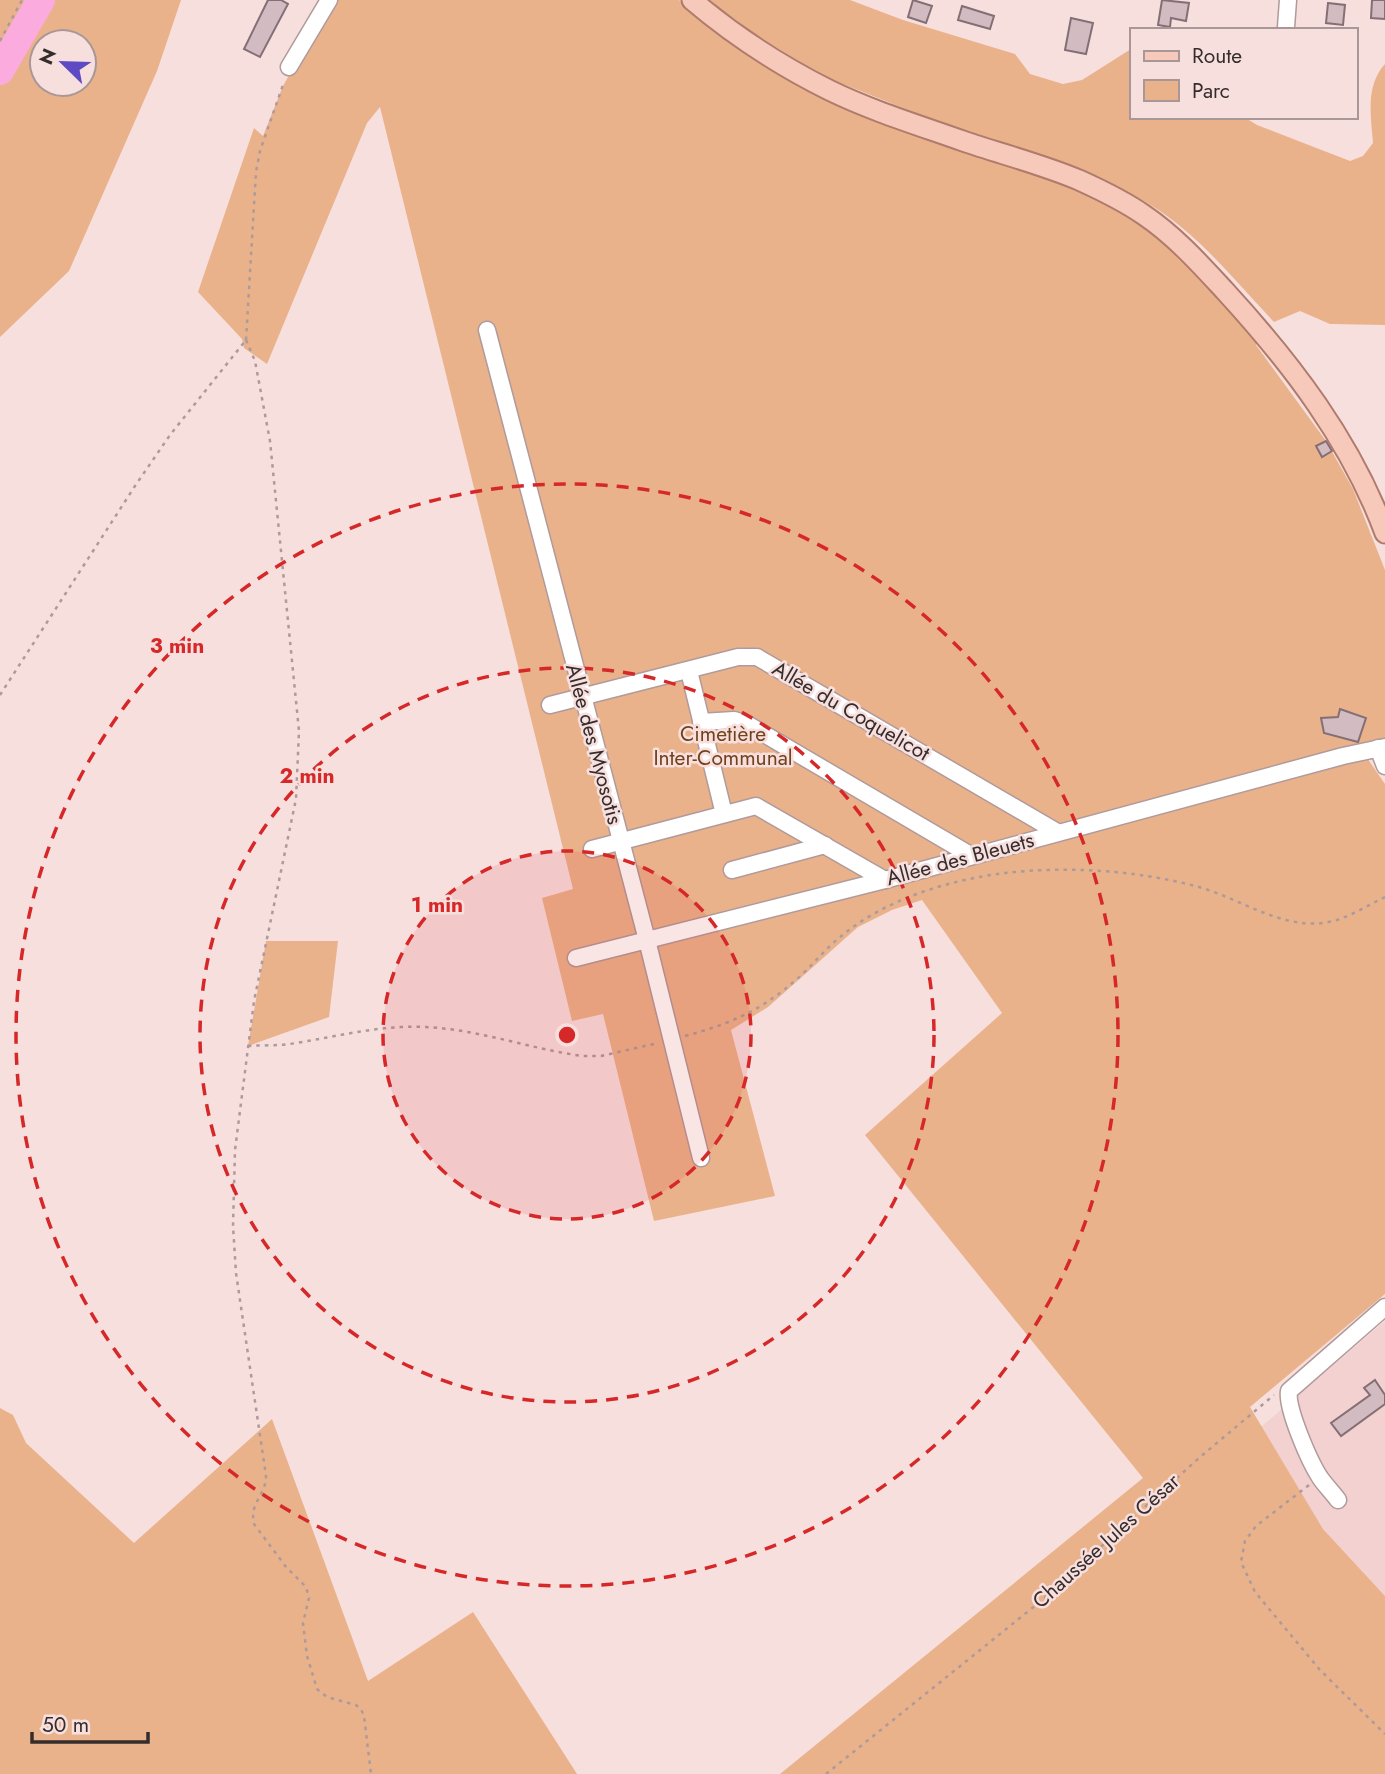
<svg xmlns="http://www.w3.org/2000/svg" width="1385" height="1774" font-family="Jost,sans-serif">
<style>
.built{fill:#f2d1d0}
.green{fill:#eab28b;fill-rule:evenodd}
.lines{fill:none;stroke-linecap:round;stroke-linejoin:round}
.river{stroke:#fbabde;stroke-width:28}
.building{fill:#d2bbc1;stroke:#846f75;stroke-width:2}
.minor-casing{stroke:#b19a9a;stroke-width:19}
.major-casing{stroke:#af7b6c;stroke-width:23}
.path{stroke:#ad9a9a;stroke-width:2.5;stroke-dasharray:3.5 5;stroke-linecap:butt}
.minor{stroke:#fff;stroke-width:16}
.major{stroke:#f7c9bb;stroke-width:19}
.ring{fill:none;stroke:#d62828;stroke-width:3.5;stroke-dasharray:12 9}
.labels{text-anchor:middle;stroke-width:5;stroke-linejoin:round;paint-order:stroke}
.street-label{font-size:21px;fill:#352c2c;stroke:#f7dfde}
.park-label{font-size:21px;fill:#72411a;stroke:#f7dfde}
.centre{fill:#d62828;stroke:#f7dfde;stroke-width:3.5}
.ring-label{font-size:21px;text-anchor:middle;font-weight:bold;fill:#d62828;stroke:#f7dfde;stroke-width:5;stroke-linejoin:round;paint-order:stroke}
</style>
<rect width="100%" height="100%" fill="#f7dfde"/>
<path class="built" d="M1385 1321V1596L1323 1529 1261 1427Z"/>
<g class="green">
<path d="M0 0H181L157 71 69 271 0 337ZM42 42H84V84H42Z"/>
<path d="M331 0H679L712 26 770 65 1073 187C1109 203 1145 222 1174 250 1203 278 1230 310 1259 341L1256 345 1326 441 1353 489 1385 570V738L1360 743 1364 758H1367L1385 784V1294L1250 1407 1323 1529 1385 1596V1774H780L1143 1478 865 1135 1002 1013 922 900 892 910 858 927 768 1007 731 1030 775 1196 654 1221 603 1014 572 1021 542 898 573 889 380 107 367 123 267 364 244 348 242 339 198 292 254 128 263 136 283 86Z"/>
<path d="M709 0H850L903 20 1015 54 1030 74 1063 84 1082 80 1131 49V117H1244L1257 125 1350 161 1363 156 1373 143C1371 116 1365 86 1385 64V325L1330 324 1300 311 1274 322C1241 287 1206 244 1167 216 1149 203 1130 193 1111 184L923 116 838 82 802 63 756 35Z"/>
<path d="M266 941H338L329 1017 248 1046Z"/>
<path d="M0 1408 13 1415 26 1443 134 1543 272 1419 368 1681 473 1612 577 1774H0Z"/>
</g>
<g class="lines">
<path class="river" d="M0 71 41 0"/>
</g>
<g class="building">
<path d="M268 0H281L288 4 260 57 244 49Z"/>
<path d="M913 0 932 6 926 23 908 17Z"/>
<path d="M1162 0 1189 3 1186 21 1171 18 1170 27 1158 25Z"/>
<path d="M1372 0H1385V19L1371 18Z"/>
<path d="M1328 3 1345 5 1343 25 1326 23Z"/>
<path d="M962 6 994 16 990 29 958 20Z"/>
<path d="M1071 18 1093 23 1086 54 1065 50Z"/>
<path d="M1326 441 1332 451 1322 457 1316 446Z"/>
<path d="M1340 709 1366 718 1358 742 1324 733 1321 718 1338 717Z"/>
<path d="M1375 1380 1385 1395V1404L1341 1436 1331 1423 1370 1395 1364 1388Z"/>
</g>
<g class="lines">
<defs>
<g id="minor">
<path d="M1286 27 1288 0"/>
<path d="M289 67 329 0"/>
<path d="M487 330 647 940 701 1158"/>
<path d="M689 671 724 814"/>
<path d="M550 705 738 657H757L1057 832"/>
<path d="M701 722 734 720 747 724 972 856"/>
<path d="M1378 748 1385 766"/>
<path d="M592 849 756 806 885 880"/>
<path d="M732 870 825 845"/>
<path d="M576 958 885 880 1343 756 1385 747"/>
<path d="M1338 1500C1333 1493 1326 1486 1321 1479 1310 1463 1286 1408 1289 1391L1385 1307"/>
</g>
<path id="major" d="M692 0C732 34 781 66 829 90 872 111 918 125 963 141 1001 154 1041 164 1079 180 1101 190 1124 201 1144 215 1175 236 1200 264 1225 291 1291 363 1351 441 1385 533"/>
</defs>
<use href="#minor" class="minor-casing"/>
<use href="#major" class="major-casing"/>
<g class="path">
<path d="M0 41 22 0"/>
<path d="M246 340 255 361 270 441 299 731 296 799 254 1001 235 1150 233 1226 236 1273 266 1476C266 1496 249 1502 254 1524L286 1567 306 1587 309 1598 303 1623 307 1656 317 1689 327 1697 356 1705 361 1709 364 1716 371 1774"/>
<path d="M246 340 256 172 260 151 284 82"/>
<path d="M0 695 135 486 170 435 246 340"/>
<path d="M685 1036C730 1024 762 1010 797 979 812 966 824 950 839 938 883 900 948 880 1005 873 1067 866 1135 870 1195 886 1242 898 1287 935 1337 920 1354 914 1369 905 1385 897"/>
<path d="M248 1046C263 1045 280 1046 296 1043 340 1036 379 1025 424 1027 478 1029 530 1049 583 1056H601L658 1043"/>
<path d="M1309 1485 1256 1526 1245 1541 1241 1562 1255 1592 1320 1670 1385 1734"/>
<path d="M826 1774 1041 1601 1199 1458 1274 1395"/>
</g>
<use href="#minor" class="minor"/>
<use href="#major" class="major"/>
</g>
<circle cx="567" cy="1035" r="184" fill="#d62828" fill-opacity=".12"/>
<g class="ring">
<circle cx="567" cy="1035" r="184"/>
<circle cx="567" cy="1035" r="367"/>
<circle cx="567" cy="1035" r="551"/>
</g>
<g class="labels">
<g class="street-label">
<text transform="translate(851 711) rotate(30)" y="7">Allée du Coquelicot</text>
<text transform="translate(594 744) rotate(75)" y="7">Allée des Myosotis</text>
<text transform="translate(960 859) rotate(-15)" y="7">Allée des Bleuets</text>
<text transform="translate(1106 1541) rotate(-42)" y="7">Chaussée Jules César</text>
</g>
<g class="park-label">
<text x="723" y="741">Cimetière<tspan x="723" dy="24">Inter-Communal</tspan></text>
</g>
</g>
<circle cx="567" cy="1035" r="10" class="centre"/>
<g class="ring-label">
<text x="177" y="653">3 min</text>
<text x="307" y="783">2 min</text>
<text x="437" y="912">1 min</text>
</g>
<rect x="1130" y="28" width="228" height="91" fill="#f7dfde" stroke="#a99797" stroke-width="2"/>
<rect x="1144" y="51" width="35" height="10" fill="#f7c9bb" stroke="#a99797" stroke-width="2"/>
<text x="1192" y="63" font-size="21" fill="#352c2c">Route</text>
<rect x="1144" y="80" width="35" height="21" fill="#eab28b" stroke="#a99797" stroke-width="2"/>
<text x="1192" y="98" font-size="21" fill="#352c2c">Parc</text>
<g transform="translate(63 63) rotate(293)"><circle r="33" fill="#f7dfde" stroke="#a99797" stroke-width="2"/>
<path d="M0-5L12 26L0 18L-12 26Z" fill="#5e4ac3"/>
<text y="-10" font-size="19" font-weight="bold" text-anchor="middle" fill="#352c2c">N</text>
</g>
<path d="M32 1732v10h116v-10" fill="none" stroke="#352c2c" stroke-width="3.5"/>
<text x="42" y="1732" font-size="21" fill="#352c2c" stroke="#f7dfde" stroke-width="5" paint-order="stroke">50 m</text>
</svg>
